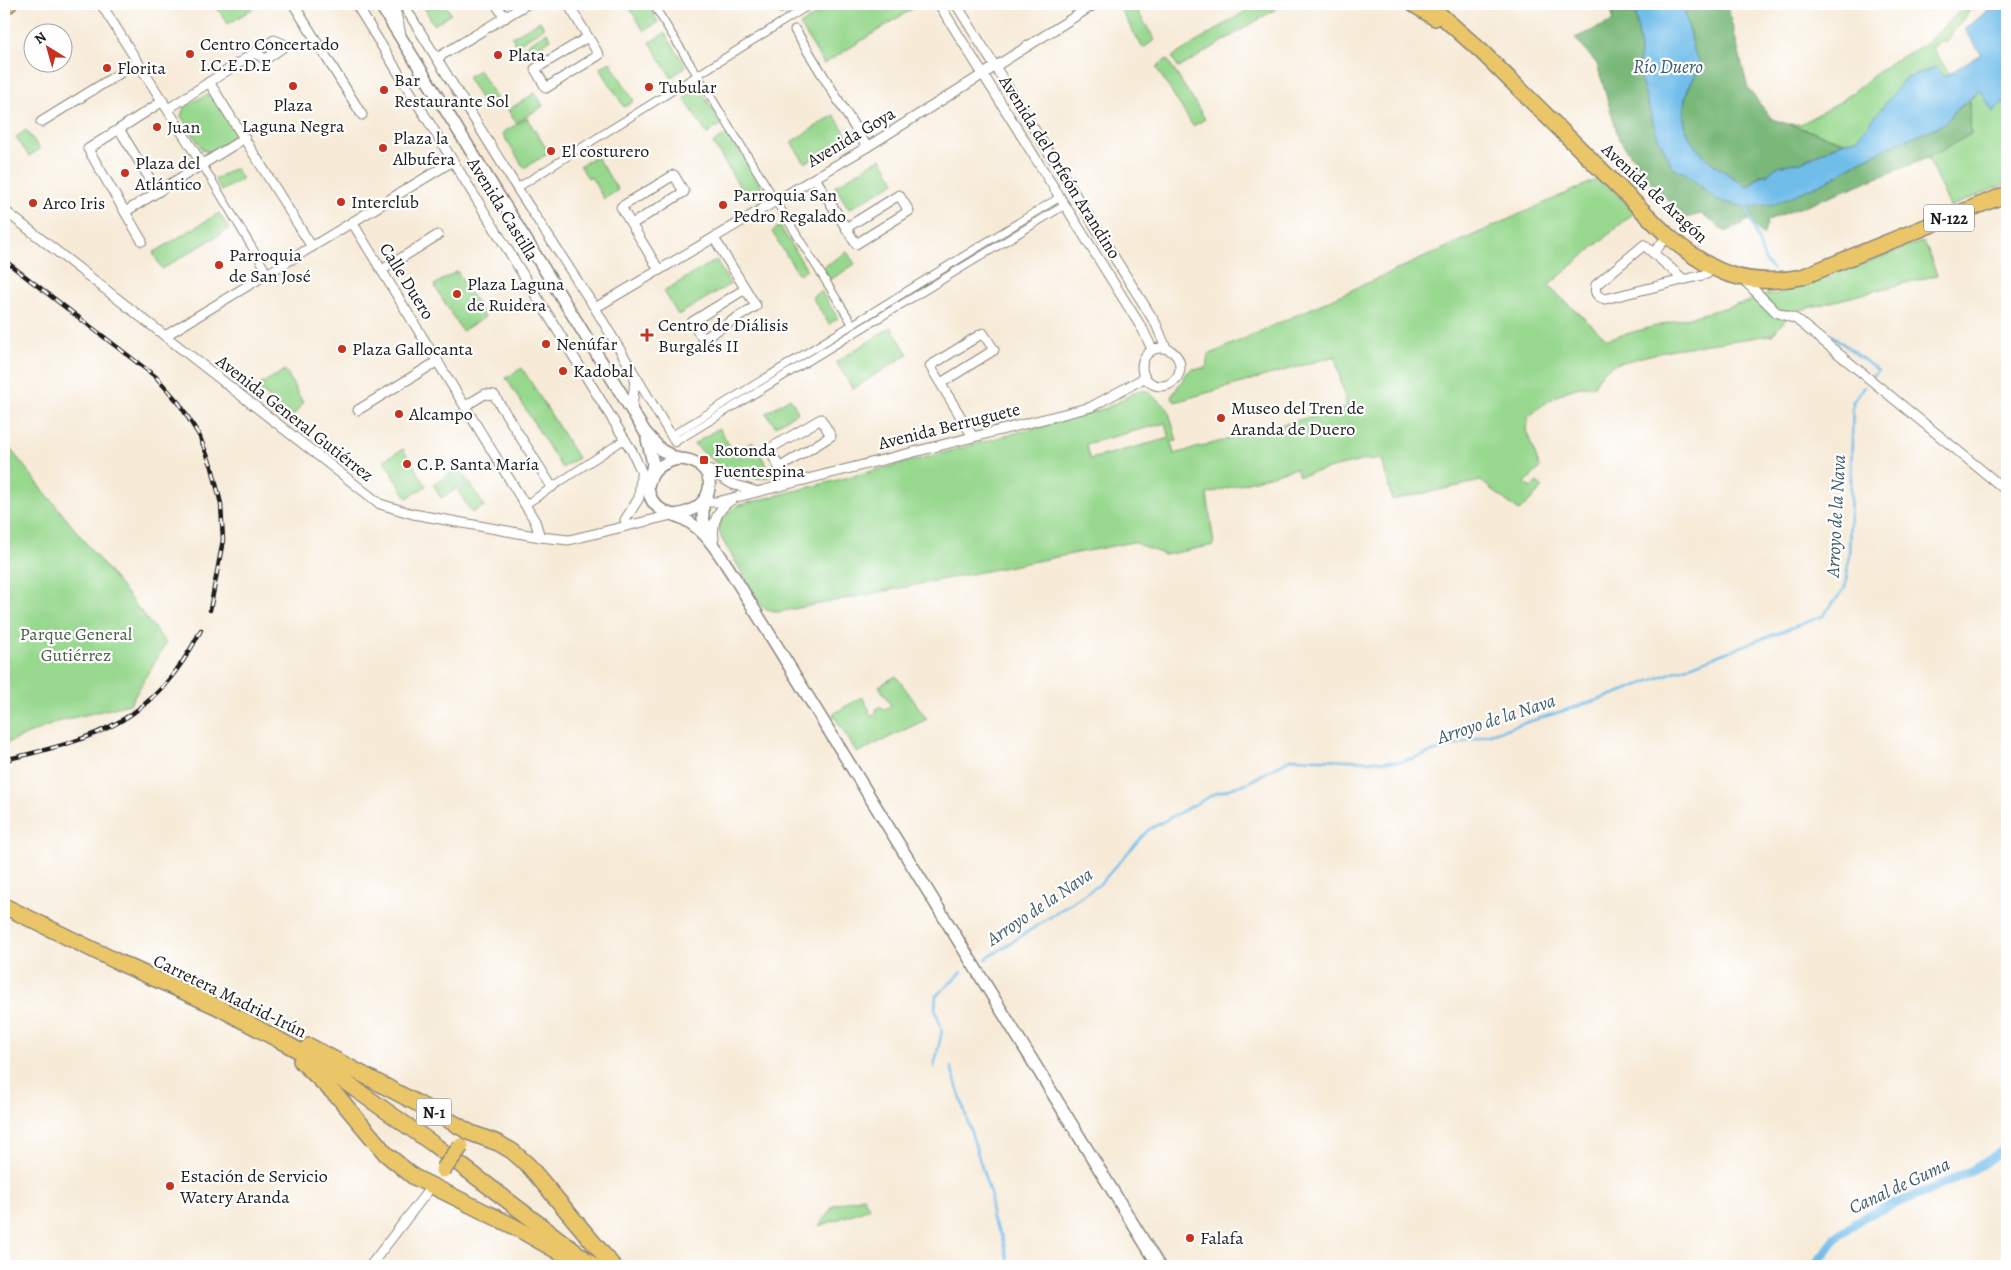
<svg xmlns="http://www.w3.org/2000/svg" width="2011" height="1270" font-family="Alegreya,serif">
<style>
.green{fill:#97d88e;stroke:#5a7a55;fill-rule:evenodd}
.forest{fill:#79b879;stroke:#4a6a4a}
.water{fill:#71bdea;stroke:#466c83}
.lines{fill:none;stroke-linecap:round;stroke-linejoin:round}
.stream{stroke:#71bdea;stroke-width:2.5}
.canal{stroke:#71bdea;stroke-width:9}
.pedestrian-casing{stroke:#8a847a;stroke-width:9}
.minor-casing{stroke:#8a847a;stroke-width:11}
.tertiary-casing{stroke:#8a847a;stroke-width:14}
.trunk-casing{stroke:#8a847a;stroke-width:18}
.pedestrian{stroke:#fff;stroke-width:7}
.minor{stroke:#fff;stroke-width:9}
.tertiary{stroke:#fff;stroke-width:11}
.trunk{stroke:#ebc669;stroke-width:15}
.rail-casing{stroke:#1c1c1c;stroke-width:4.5}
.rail{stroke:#fff;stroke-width:2.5;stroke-dasharray:8;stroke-linecap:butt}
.trunk-bridge-casing{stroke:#8a847a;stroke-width:18;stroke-linecap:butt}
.trunk-bridge{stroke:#ebc669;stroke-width:15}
.poi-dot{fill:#c8321e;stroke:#fff;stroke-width:2}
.labels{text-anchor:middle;stroke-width:4.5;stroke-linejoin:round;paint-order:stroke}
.shield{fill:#fff;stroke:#606060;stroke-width:1}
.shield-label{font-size:16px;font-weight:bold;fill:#1c1c1c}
.poi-label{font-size:18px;fill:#1c1c1c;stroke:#fff;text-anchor:start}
.street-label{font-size:18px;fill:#1c1c1c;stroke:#fff}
.park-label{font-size:18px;fill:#475e44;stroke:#fff}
.water-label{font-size:19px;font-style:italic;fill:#3e5c6e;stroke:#fff}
</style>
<rect width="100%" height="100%" fill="#fff"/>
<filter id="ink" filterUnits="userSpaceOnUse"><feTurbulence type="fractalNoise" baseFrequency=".02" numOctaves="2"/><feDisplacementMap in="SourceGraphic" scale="10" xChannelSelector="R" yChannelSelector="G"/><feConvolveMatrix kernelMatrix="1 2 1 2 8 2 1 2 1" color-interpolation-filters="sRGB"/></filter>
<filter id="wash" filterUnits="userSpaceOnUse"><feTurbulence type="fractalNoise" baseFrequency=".0096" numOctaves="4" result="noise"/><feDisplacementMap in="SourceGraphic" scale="20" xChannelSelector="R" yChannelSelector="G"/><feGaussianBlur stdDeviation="1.12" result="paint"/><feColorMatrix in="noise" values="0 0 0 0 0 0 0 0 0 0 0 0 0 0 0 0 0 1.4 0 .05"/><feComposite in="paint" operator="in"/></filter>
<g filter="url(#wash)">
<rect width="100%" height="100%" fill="#f7ebd8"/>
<g class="green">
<path d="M227 4H260L228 24 218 9Z"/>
<path d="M422 4H445L451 14 434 25Z"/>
<path d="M627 4H647L658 22 644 31Z"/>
<path d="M834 4H920L824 64 800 25Z"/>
<path d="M1128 4H1133L1155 40 1143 48 1120 9Z"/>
<path d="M1257 4H1284L1179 68 1172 57Z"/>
<path d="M1968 4H1975L1945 42 1943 40 1932 47 1949 74 1870 124 1857 139 1844 142 1789 124H1801L1843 100 1888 64 1924 45Z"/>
<path d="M540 21 544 28 516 45 512 37Z"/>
<path d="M547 32 551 39 524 57 519 50Z"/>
<path d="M665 33 686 67 671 77 650 42Z"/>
<path d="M1167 59 1205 119 1193 126 1156 67Z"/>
<path d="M610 62 634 101 624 107 600 68Z"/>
<path d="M479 70 496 98 485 106 467 77Z"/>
<path d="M699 88 722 124 707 134 684 98Z"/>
<path d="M1980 90 1993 112 2007 99V183L1950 207 1928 158 1971 134 1969 101Z"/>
<path d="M535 93 543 106 516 123 508 110Z"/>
<path d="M206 95 213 97 234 131 231 140 210 152 203 150 181 116 184 107Z"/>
<path d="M834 115 848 137 805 163 791 142Z"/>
<path d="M527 118 549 153 524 168 502 133Z"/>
<path d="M26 130 40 149 29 156 16 137Z"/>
<path d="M729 133 763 189 747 199 713 143Z"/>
<path d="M596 156 618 190 604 199 591 177 588 178 580 166Z"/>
<path d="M881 158 895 182 849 209 835 186Z"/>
<path d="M235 168 242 179 221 191 215 179Z"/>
<path d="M1600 178 1635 212 1548 286 1607 339 1751 301V297L1783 293 1924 241 1937 275 1792 312 1772 335 1673 349 1615 364 1603 371 1594 386C1572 384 1543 402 1528 418L1526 430 1540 468 1525 483 1531 488 1537 483 1543 488 1519 511 1481 481 1392 500 1382 459 1370 461 1369 459 1299 476 1296 468 1207 494 1214 545 1165 555 1133 542 778 612 763 608 722 539 719 530 722 518 736 506 939 454 1107 408 1139 390 1147 391 1168 409 1177 441 1171 442 1174 454 1347 407 1335 356 1175 402 1171 397 1188 372 1191 369 1206 368 1208 355ZM1165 423 1170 438 1090 459 1086 444Z"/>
<path d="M219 213 229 229 162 269 153 253Z"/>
<path d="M780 226 807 270 799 275 772 232Z"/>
<path d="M847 252 855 264 830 280 822 268Z"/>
<path d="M716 260 730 284 678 315 664 291Z"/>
<path d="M457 271 485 317 462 331 434 285Z"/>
<path d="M821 291 838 318 829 324 812 297Z"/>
<path d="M891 327 908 354 853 389 836 362Z"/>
<path d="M522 368 578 458 562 468 506 378Z"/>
<path d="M285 370 303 403 293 416 256 387Z"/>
<path d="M790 398 798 412 775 426 766 413Z"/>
<path d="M719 428 734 453 753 442 773 476C740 485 717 465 694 444Z"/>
<path d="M4 441 166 643 130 704 60 721 4 744Z"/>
<path d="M403 449 426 486 407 498 384 460Z"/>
<path d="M460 468 468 482 441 498 433 484Z"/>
<path d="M470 483 484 506 472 513 458 491Z"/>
<path d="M896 676 927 719 857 753 833 714 862 697 870 711 868 712 870 716 877 712 876 709 880 706 884 710 891 705 879 686Z"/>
<path d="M863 1197 870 1208 819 1226 834 1205Z"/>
</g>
<g class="forest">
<path d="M1611 4H1635L1640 51 1638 71 1657 135 1673 168 1685 173 1718 201 1775 204 1833 178 1853 165 1897 143 1944 124 1955 111 1969 101 1971 134 1928 158 1768 220 1763 236 1749 220 1726 232 1702 214 1686 218 1653 185 1619 139 1597 64 1575 38 1613 21Z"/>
<path d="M1683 4H1727L1748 89 1772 119 1844 142 1801 162 1778 166 1767 175H1760L1747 187C1714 164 1676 146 1685 99 1687 88 1696 75 1701 64L1693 50Z"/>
</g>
<path class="water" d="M1635 4H1683L1693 50 1701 64C1696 75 1687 88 1685 99 1676 146 1714 164 1747 187L1753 183 1761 175H1767L1778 166 1801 162 1844 142 1857 139 1905 79 1936 67 1944 77 1981 54 1965 29C1979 20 1989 4 2007 4V99L1993 112 1980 90 1955 111 1944 124 1897 143 1853 165 1833 178 1775 204 1747 207 1718 201 1685 173 1673 168 1657 135 1638 71 1640 51Z"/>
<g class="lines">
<g class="stream">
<path d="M1746 205 1765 261 1773 270"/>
<path d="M1828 332 1878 371 1874 376"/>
<path d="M986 959 1100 884 1148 830 1214 794 1247 783 1292 758 1401 762 1607 697 1823 616 1845 588 1849 559 1853 401 1864 387"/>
<path d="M934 1067 942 1031 935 1008 936 996 962 972"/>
<path d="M951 1067 991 1197V1217L1002 1237 1009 1266"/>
</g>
<path class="canal" d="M1815 1266 1837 1237 1863 1217C1909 1197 1969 1179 2007 1146"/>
</g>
</g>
<g filter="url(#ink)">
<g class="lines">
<defs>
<g id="pedestrian">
<path d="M653 4 853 325"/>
<path d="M202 164 268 274"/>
<path d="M517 188 811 4"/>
<path d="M671 436 1060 197"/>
<path d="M675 442 1065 205"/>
<path d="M525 505 625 439"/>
</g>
<g id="minor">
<path d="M101 4 202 164"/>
<path d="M297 4 294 5 362 115"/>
<path d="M356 4 632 451 648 486"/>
<path d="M394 4 401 35"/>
<path d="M403 4 517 188 595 308 675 442"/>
<path d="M496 4 505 18"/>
<path d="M568 4 599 55 546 88 535 69 588 37"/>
<path d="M778 4 781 8"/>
<path d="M939 4 1143 330 1152 349"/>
<path d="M956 4 1156 324 1166 348"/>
<path d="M795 30 867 147"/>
<path d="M437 58 527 4"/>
<path d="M209 82 312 247"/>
<path d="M163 101 88 149 125 212 245 138"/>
<path d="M168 109 274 40 286 45 266 59 254 53"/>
<path d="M41 122 138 62"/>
<path d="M119 129 158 192"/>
<path d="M815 178 856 244 909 211 899 195 846 228"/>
<path d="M4 210 380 504 413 514 540 537 569 540 672 515"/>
<path d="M125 212 142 241"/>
<path d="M352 222 535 521 540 537"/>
<path d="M632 224 684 192 674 175 621 207 659 270"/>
<path d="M714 238 756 306 703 339 692 322 745 289"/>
<path d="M1654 252 1668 236"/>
<path d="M382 270 438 235"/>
<path d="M1683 279 1644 245 1596 285C1594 293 1597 297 1605 299L1707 274"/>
<path d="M1743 279 1776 312 1796 319 2007 491"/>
<path d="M595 308 867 147 1095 4"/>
<path d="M165 336 453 161"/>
<circle cx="1161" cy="367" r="19"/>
<path d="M941 383 994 350 983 333 930 366 973 437"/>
<path d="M465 406 485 394 494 395 552 487"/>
<path d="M358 410 438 361"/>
<path d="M632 411 635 377"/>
<path d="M704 467 732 484 755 491"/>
<path d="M779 468 831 436 821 419 769 449 788 483"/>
<path d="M704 502H717L1091 407 1144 378"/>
<path d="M625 520 639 498 641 475"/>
<path d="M714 539C711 522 719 507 733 499"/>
<path d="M370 1266 431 1187"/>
</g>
<g id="tertiary">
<path d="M380 4 645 432 661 450 678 459"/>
<path d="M647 439 653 463 651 474"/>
<path d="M678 459C719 459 722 509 674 515 659 511 649 502 648 486 652 469 662 463 678 459Z"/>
<path d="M703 503V519L712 538"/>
<path d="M674 515C703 524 717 551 733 575L1159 1266"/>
</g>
<g id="trunk">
<path d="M1413 4 1435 18"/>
<path d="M1428 4 1482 52 1668 236C1711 273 1745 288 1802 277L2007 194"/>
<path d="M4 5 9 4"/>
<path d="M4 906 118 962 218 1007 307 1055 433 1144 594 1266"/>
<path d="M309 1046 443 1117 471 1133 498 1143 512 1151 528 1165 613 1266"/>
<path d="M301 1061 340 1099 386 1154 414 1177 513 1226 573 1260"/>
</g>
</defs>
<use href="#pedestrian" class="pedestrian-casing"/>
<use href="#minor" class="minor-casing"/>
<use href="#tertiary" class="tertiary-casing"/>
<use href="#trunk" class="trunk-casing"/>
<use href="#pedestrian" class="pedestrian"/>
<use href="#minor" class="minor"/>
<use href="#tertiary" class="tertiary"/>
<use href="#trunk" class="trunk"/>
<defs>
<g id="rail">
<path d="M4 260 156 377 179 403 199 435 212 467 221 504 223 540 210 610"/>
<path d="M4 760C98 738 154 722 201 630"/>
</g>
</defs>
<use href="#rail" class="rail-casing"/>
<use href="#rail" class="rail"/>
<defs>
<path id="trunk-bridge" d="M443 1170 461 1146"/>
</defs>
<use href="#trunk-bridge" class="trunk-bridge-casing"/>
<use href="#trunk-bridge" class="trunk-bridge"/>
</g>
</g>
<g class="poi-dot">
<circle cx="190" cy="54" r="5"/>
<circle cx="498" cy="55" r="5"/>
<circle cx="107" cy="68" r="5"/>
<circle cx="293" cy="86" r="5"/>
<circle cx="649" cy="87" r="5"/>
<circle cx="384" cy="90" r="5"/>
<circle cx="157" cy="127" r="5"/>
<circle cx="383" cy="148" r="5"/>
<circle cx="551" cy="151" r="5"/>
<circle cx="125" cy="173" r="5"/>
<circle cx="341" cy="202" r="5"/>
<circle cx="33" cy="203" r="5"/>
<circle cx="723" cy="205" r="5"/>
<circle cx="219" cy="265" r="5"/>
<circle cx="457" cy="294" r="5"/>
<path d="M644.5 327.5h5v5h5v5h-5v5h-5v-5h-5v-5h5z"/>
<circle cx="546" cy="344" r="5"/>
<circle cx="342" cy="349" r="5"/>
<circle cx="563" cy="371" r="5"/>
<circle cx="399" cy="414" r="5"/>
<circle cx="1221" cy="418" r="5"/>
<rect x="699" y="455" width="10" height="10" rx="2.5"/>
<circle cx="407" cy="464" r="5"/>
<circle cx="170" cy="1186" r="5"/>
<circle cx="1190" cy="1238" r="5"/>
</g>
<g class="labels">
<g class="shield">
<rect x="1924" y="204.5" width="50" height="27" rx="4"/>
<rect x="416.5" y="1098.5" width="35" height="27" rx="4"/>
</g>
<g class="shield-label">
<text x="1949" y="224">N-122</text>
<text x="434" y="1118">N-1</text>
</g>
<g class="poi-label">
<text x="200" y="50">Centro Concertado<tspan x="200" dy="21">I.C.E.D.E</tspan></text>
<text x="508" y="61">Plata</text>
<text x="117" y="74">Florita</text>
<text x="394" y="86">Bar<tspan x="394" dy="21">Restaurante Sol</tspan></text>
<text x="659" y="93">Tubular</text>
<text x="293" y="111" text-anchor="middle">Plaza<tspan x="293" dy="21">Laguna Negra</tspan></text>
<text x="167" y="133">Juan</text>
<text x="393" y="144">Plaza la<tspan x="393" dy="21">Albufera</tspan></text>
<text x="561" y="157">El costurero</text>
<text x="135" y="169">Plaza del<tspan x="135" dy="21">Atlántico</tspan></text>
<text x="733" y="201">Parroquia San<tspan x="733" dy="21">Pedro Regalado</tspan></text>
<text x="351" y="208">Interclub</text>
<text x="43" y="209">Arco Iris</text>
<text x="229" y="261">Parroquia<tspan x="229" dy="21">de San José</tspan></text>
<text x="467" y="290">Plaza Laguna<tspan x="467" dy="21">de Ruidera</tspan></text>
<text x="658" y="331">Centro de Diálisis<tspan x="658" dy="21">Burgalés II</tspan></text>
<text x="556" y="350">Nenúfar</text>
<text x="352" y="355">Plaza Gallocanta</text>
<text x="573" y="377">Kadobal</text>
<text x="1231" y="414">Museo del Tren de<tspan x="1231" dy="21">Aranda de Duero</tspan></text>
<text x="409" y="420">Alcampo</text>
<text x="714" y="456">Rotonda<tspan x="714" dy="21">Fuentespina</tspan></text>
<text x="417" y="470">C.P. Santa María</text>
<text x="180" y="1182">Estación de Servicio<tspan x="180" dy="21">Watery Aranda</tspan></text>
<text x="1200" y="1244">Falafa</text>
</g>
<g class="street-label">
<text transform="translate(851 137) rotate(-31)" y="6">Avenida Goya</text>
<text transform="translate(1060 167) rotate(58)" y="6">Avenida del Orfeón Arandino</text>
<text transform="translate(1655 193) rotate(43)" y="6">Avenida de Aragón</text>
<text transform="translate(503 209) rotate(58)" y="6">Avenida Castilla</text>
<text transform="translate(407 281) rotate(58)" y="6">Calle Duero</text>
<text transform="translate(295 418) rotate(38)" y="6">Avenida General Gutiérrez</text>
<text transform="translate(949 426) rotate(-14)" y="6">Avenida Berruguete</text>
<text transform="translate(230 996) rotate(26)" y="6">Carretera Madrid-Irún</text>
</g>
<g class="park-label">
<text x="76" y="640">Parque General<tspan x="76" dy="21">Gutiérrez</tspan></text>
</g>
<g class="water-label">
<text x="1668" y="73">Río Duero</text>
<text transform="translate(1835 516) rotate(-87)" y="7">Arroyo de la Nava</text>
<text transform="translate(1496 718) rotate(-18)" y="7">Arroyo de la Nava</text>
<text transform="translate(1039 906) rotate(-34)" y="7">Arroyo de la Nava</text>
<text transform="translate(1899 1185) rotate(-25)" y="7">Canal de Guma</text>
</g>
</g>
<rect width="2011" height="1270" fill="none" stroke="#fff" stroke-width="20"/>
<g transform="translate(48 48) rotate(323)"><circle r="24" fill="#ffffff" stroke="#a4a4a4"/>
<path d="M0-4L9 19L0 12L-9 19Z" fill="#c8321e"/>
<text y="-8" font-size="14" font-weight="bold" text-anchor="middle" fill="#1c1c1c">N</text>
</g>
</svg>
